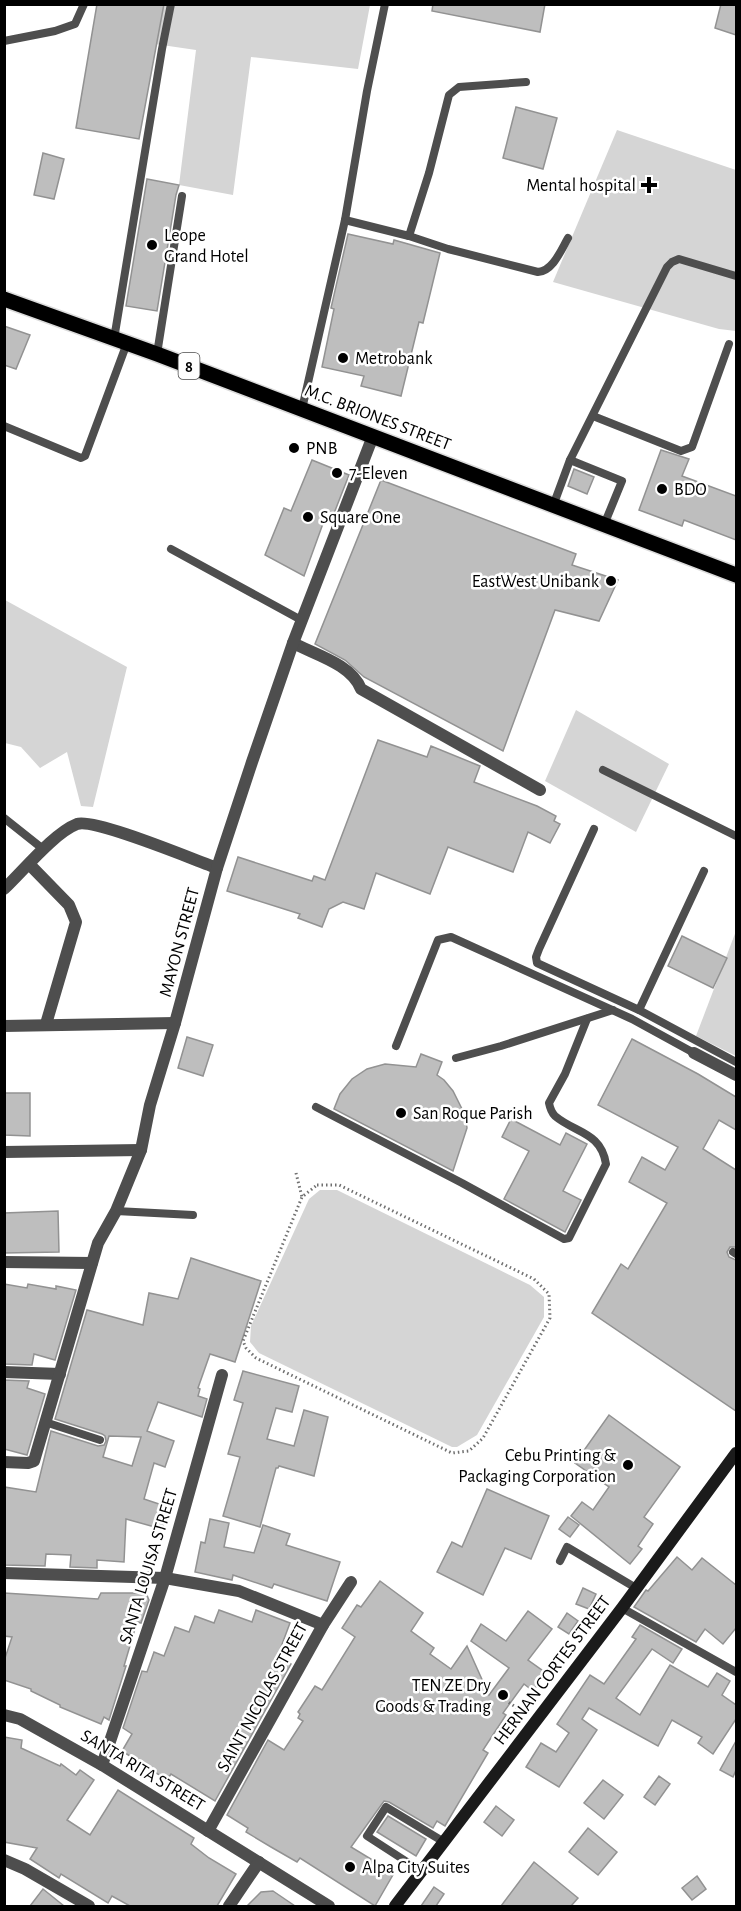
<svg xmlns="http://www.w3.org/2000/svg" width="741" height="1911" font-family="'Alegreya Sans',sans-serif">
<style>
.green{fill:#d5d5d5}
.building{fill:#bebebe;stroke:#929292;stroke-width:1.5;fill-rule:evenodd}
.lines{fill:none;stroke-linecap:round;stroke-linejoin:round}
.primary-casing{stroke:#dbdbdb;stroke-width:18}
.path{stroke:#707070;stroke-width:3;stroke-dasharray:1.5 3;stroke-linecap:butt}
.lane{stroke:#4e4e4e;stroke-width:8}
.street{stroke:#4e4e4e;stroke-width:12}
.secondary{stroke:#1b1b1b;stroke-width:12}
.primary{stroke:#000;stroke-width:15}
.poi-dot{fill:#000;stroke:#fff;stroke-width:2}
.labels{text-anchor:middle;stroke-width:5;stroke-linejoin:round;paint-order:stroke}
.shield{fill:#fff;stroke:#4c4c4c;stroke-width:1.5}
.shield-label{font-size:16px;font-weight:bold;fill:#000}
.poi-label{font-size:18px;fill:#000;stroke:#fff;text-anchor:start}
.street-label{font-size:18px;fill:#000;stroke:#fff}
</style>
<rect width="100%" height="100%" fill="#fff"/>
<g class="green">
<path d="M162 5H370L358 69 251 57 233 195 179 185 196 50 155 44Z"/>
<path d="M617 130 736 170V331L719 329 553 282Z"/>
<path d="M5 600 127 667 93 807 81 806 67 752 40 768 21 747 5 743Z"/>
<path d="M576 710 669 764 636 832 545 781Z"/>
<path d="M736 931V1056L696 1036Z"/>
<path d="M320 1190H337L530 1285 544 1297V1317L477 1435 457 1447H452L259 1353 250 1342 251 1326 309 1199Z"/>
</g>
<g class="building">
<path d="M97 4H164L139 139 76 128Z"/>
<path d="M433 4H545L540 32 432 11Z"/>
<path d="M721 4H736V35L715 28Z"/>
<path d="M516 107 557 118 543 169 503 158Z"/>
<path d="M43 153 64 159 54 199 34 195Z"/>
<path d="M147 179 179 185 176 195 157 311 126 306Z"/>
<path d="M348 234 393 244 394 240 440 253 423 323 419 322 401 396 361 386 364 376 322 367 334 309 331 308Z"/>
<path d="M4 326 30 335 16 369 4 365Z"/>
<path d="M661 450 689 459 682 476 736 496V540L684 520 682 526 639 510Z"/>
<path d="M312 460 349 475 331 521 325 518 304 576 265 555 284 508 291 511Z"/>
<path d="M574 469 594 477 587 494 568 486Z"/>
<path d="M381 480 576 554 572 565 618 580 599 621 555 610 503 751 364 677 345 660 315 644Z"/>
<path d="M378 740 427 757 431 746 480 766 474 782 537 806 556 816 554 821 560 824 550 843 528 832 513 872 448 847 430 894 376 873 364 909 343 902 329 909 322 927 298 918 300 914 227 891 238 857 312 881 314 876 325 880Z"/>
<path d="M682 936 727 958 713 988 668 966Z"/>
<path d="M187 1037 213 1045 203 1076 178 1068Z"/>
<path d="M632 1039 698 1074 736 1097V1130L719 1120 703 1149 736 1170V1247H730L727 1252 729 1257 736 1260V1411L592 1313 621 1264 628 1269 667 1203 629 1182 632 1176 642 1157 665 1170 678 1147 598 1105Z"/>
<path d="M421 1054 442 1062 437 1075 444 1080 453 1091 465 1115 467 1128 453 1171 334 1109 340 1094 352 1079 367 1069 385 1064 416 1067Z"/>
<path d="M4 1093H30V1136L4 1135Z"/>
<path d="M511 1119 560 1145 566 1133 587 1144 563 1191 581 1200 565 1232 504 1199 529 1151 502 1137Z"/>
<path d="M58 1211 59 1252 4 1253V1213Z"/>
<path d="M191 1258 261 1281 235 1362 210 1354 198 1388 200 1389 198 1396 207 1399 202 1417 158 1402 147 1431 174 1441 165 1467 154 1463 144 1499 168 1507 162 1529 126 1519 124 1562 97 1560V1568L70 1567 71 1555 46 1554 45 1566 4 1565V1487L36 1492 51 1431 98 1446 104 1445 106 1441 105 1436 102 1434 55 1419 87 1310 143 1325 149 1293 178 1299ZM109 1436 141 1437 132 1466 103 1457Z"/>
<path d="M4 1284 27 1288 28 1284 56 1289V1286L76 1290 55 1360 34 1354 32 1365 4 1364Z"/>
<path d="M243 1371 299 1386 292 1412 276 1408 267 1439 294 1446 304 1410 328 1417 314 1476 279 1466 278 1468H276L260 1527 223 1516 240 1457 228 1454 243 1403 234 1400Z"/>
<path d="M4 1380 29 1381 27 1388 45 1394 27 1455 4 1449Z"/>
<path d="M609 1415 680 1467 644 1517 653 1524 638 1546 642 1549 630 1564 571 1516 582 1502 593 1510 609 1487 575 1463Z"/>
<path d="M487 1489 549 1516 531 1559 505 1548 483 1595 437 1572 452 1542 462 1547Z"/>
<path d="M568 1517 579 1525 570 1537 559 1529Z"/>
<path d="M210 1519 229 1523 224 1547 254 1553 263 1525 290 1534 286 1545 340 1562 327 1601 274 1584 272 1588 233 1575 232 1580 195 1572 201 1542 205 1543Z"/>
<path d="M677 1557 692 1570 702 1558 736 1585V1628L723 1644 705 1629 696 1642 634 1607 646 1590 648 1591Z"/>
<path d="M380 1581 423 1613 411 1631 434 1648 430 1654 451 1669 467 1646 489 1695 509 1668 471 1641 481 1624 506 1641 528 1611 552 1629 528 1660 546 1673 533 1691 524 1684 503 1713 506 1715 483 1750 488 1753 445 1826 437 1821 433 1828 389 1802 384 1801 351 1847 394 1873 375 1906 300 1858 297 1862 271 1847 246 1832 248 1828 227 1815 268 1740 284 1750 303 1721 298 1718 300 1714 298 1712 315 1686 322 1690 355 1637 342 1628 357 1605 361 1607Z"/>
<path d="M583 1588 596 1594 589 1609 576 1604Z"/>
<path d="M4 1593 98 1599 101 1593H146L149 1600 141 1623 137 1622 124 1666H126L109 1720 104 1717 101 1724 60 1707V1705L31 1691V1689L4 1680V1661L12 1637 4 1636Z"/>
<path d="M219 1610 252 1622 256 1610 290 1623 278 1655 291 1664 215 1801 171 1774 167 1780 122 1751 132 1734 123 1728 142 1671 147 1672 154 1652 164 1656 175 1627 189 1632 195 1616 214 1623Z"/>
<path d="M567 1613 578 1621 569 1634 558 1627Z"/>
<path d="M640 1625 682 1649 673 1663 652 1649 616 1698 640 1715 670 1665 708 1687 717 1673 730 1681 722 1695 736 1705V1719L713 1754 698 1743 702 1737 672 1720 658 1746 589 1708 582 1719 597 1730 559 1787 526 1767 541 1743 556 1752 569 1733 557 1724 590 1675 604 1684 636 1639 632 1637Z"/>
<path d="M4 1737 22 1740 21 1748 60 1766 61 1764 76 1775 80 1770 94 1780 67 1820 90 1835 118 1790 194 1838 191 1844 209 1858 236 1874 217 1906H130L112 1896 108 1903 61 1874 59 1878 30 1859 37 1848 4 1842Z"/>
<path d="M736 1741V1770L733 1777 720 1770Z"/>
<path d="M659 1776 670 1784 655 1805 644 1797Z"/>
<path d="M603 1780 623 1795 604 1819 584 1803Z"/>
<path d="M496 1806 514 1820 502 1836 484 1822Z"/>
<path d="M388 1816 426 1839 416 1856 377 1832Z"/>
<path d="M588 1828 617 1852 598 1875 569 1852Z"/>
<path d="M534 1862 578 1898 571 1906H501Z"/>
<path d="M697 1876 706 1889 692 1900 682 1888Z"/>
<path d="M434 1887 444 1894 436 1906H421Z"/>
<path d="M43 1889 64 1906H30Z"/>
<path d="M273 1891 295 1906H247L261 1892Z"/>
</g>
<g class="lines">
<defs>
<path id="primary" d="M4 299 157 354 736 575"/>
</defs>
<use href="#primary" class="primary-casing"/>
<g class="path">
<path d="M296 1173 302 1197"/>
<path d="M317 1185H339L534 1279 549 1294 550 1318 483 1438 469 1451 452 1453 256 1358 246 1348 243 1341 302 1197Z"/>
<path d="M505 1700 525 1713"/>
</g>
<g class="lane">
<path d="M4 41 55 31 75 24 84 4"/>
<path d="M345 220 409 236 429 173 449 95 459 87 526 82"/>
<path d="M409 236 448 249 538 272C553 271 561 250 568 238"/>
<path d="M114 339 162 49 171 4"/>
<path d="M157 354 182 196"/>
<path d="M302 409 345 220 367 91 385 4"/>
<path d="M593 416 681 451 692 447 729 344"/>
<path d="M4 426 81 458 85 456 127 343"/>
<path d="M570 460 622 481 604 525"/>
<path d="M553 506 570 460 667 267 672 262 679 259 736 276"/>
<path d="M171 549 303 621"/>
<path d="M603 770 736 836"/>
<path d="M4 818 43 849"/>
<path d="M594 829 539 949 536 957 537 963 639 1010 736 1062"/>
<path d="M639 1010 704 871"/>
<path d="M396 1046 438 940 451 937 632 1019 694 1053"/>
<path d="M456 1058 501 1046 613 1010"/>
<path d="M316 1107 462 1183 564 1239 569 1238 606 1164C601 1132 575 1133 555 1116 552 1113 550 1108 549 1103L565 1074 587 1019"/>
<path d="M116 1211 193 1215"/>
<path d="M733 1252 736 1254"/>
<path d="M45 1422 100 1440"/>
<path d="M560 1561 567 1547 636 1588"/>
<path d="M622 1608 736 1672"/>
<path d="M421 1871 367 1836 386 1807 444 1842"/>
</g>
<g class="street">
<path d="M293 643C316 655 351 664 361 689L540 790"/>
<path d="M30 865 69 905 76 922 46 1024"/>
<path d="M4 889C24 870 54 833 77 824 95 818 194 860 217 868"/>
<path d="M4 1026 175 1023"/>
<path d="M694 1053 736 1075"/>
<path d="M4 1152 141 1150"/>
<path d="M4 1262 92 1263"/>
<path d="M4 1372 60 1374"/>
<path d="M4 1462 28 1463 34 1461 98 1243 116 1211 141 1150 150 1105 175 1023 217 868 252 762 293 643 373 436"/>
<path d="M4 1573 165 1578 239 1591 323 1625"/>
<path d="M4 1715 20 1719 102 1765 329 1906"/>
<path d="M102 1765 165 1578 222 1375"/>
<path d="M208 1831 323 1625 351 1582"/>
<path d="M4 1860 25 1869 89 1906"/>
<path d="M229 1906 259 1862"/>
</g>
<path class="secondary" d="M395 1906 622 1608 736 1453"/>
<use href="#primary" class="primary"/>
</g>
<g class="poi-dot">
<path d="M646 176h6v6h6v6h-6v6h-6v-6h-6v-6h6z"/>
<circle cx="152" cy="245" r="6"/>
<circle cx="343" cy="358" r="6"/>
<circle cx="294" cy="448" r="6"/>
<circle cx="337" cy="473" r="6"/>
<circle cx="662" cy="489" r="6"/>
<circle cx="308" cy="517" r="6"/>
<circle cx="611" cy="581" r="6"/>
<circle cx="401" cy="1113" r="6"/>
<circle cx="628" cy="1465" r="6"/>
<circle cx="503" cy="1695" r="6"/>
<circle cx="350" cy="1867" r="6"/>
</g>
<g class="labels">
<rect class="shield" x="178.5" y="353" width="21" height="26" rx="4.5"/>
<g class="shield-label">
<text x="189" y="372">8</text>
</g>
<g class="poi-label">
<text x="636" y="191" text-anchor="end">Mental hospital</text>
<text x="164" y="241">Leope<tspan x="164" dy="21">Grand Hotel</tspan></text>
<text x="355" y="364">Metrobank</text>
<text x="306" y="454">PNB</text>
<text x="349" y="479">7-Eleven</text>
<text x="674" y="495">BDO</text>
<text x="320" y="523">Square One</text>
<text x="599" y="587" text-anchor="end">EastWest Unibank</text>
<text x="413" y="1119">San Roque Parish</text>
<text x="616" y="1461" text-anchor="end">Cebu Printing &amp;<tspan x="616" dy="21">Packaging Corporation</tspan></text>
<text x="491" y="1691" text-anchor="end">TEN ZE Dry<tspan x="491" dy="21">Goods &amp; Trading</tspan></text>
<text x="362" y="1873">Alpa City Suites</text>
</g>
<g class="street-label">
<text transform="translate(378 417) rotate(21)" y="6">M.C. BRIONES STREET</text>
<text transform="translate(179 942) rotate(-75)" y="6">MAYON STREET</text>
<text transform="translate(148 1566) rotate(-73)" y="6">SANTA LOUISA STREET</text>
<text transform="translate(552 1670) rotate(-53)" y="6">HERNAN CORTES STREET</text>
<text transform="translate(262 1697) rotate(-61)" y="6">SAINT NICOLAS STREET</text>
<text transform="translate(143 1770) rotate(31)" y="6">SANTA RITA STREET</text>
</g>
</g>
<rect width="741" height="1911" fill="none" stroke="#000000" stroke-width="12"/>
</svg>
